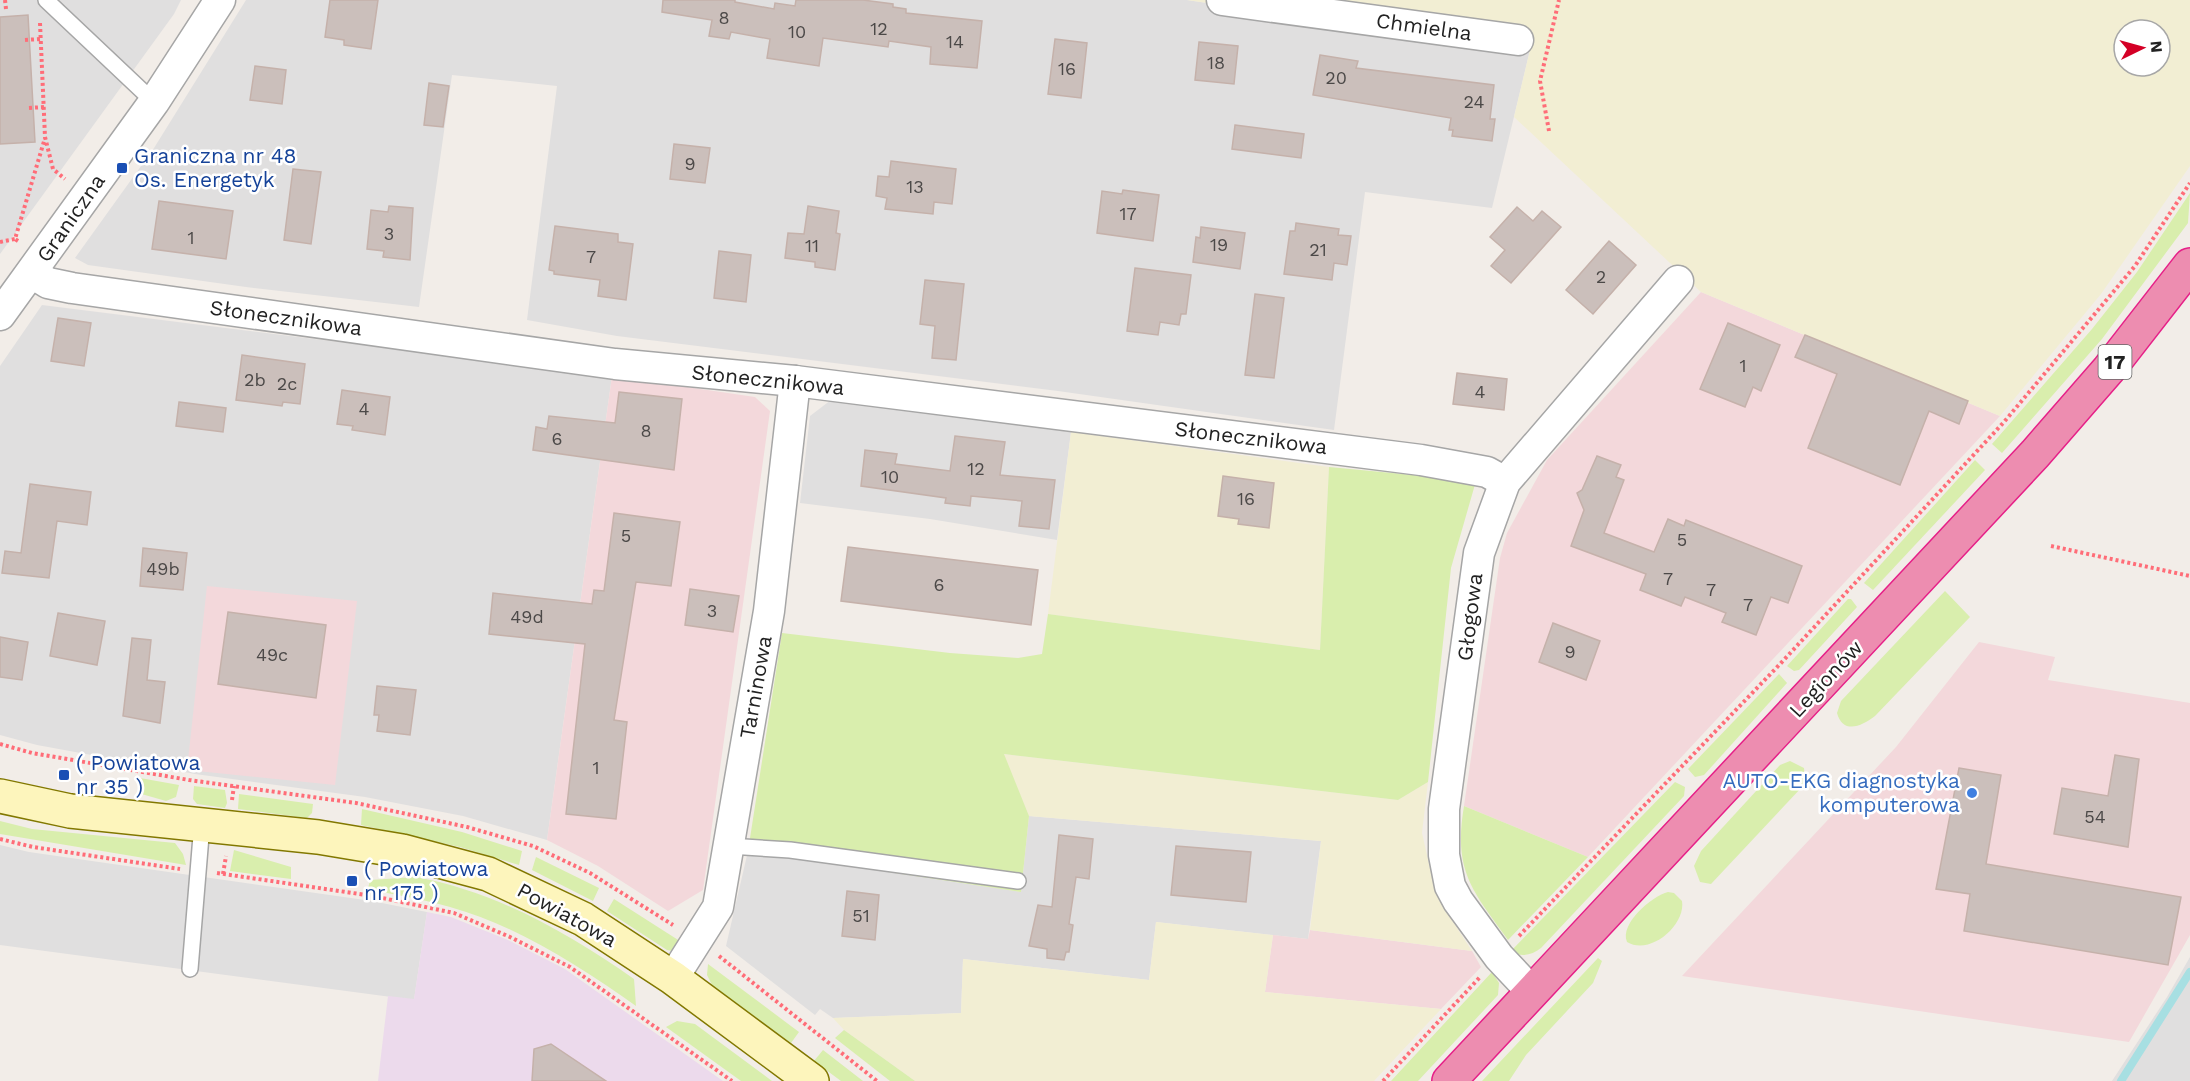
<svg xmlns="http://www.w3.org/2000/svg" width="2190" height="1081" font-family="'Work Sans',sans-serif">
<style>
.residential{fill:#e0dfdf}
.commercial{fill:#f3d8db}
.industrial{fill:#ecdaec}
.farmland{fill:#f2eed3;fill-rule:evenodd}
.grass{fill:#d9eead}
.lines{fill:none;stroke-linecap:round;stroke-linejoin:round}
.stream{stroke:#a7dfe2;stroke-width:8}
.building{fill:#cbbfbb;stroke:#c5b1aa;stroke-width:1.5}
.lane-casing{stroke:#a6a6a6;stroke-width:18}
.street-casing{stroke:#a6a6a6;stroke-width:33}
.secondary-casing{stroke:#827800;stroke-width:36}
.highway-casing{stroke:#e62088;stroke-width:36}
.path{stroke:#ff6d78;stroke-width:4;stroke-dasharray:3 3;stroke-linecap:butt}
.lane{stroke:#fff;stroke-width:15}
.street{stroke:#fff;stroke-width:30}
.secondary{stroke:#fdf5bc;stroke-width:33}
.highway{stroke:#ed8db0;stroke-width:33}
.transit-dot{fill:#1a4fb4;stroke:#fff;stroke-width:2}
.shop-dot{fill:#3f7fe0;stroke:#fff;stroke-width:2}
.labels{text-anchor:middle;stroke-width:5;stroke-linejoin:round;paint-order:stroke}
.number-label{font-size:18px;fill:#4c4948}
.shield{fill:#fff;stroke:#646464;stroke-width:1.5}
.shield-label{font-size:20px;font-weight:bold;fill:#222}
.street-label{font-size:21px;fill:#222;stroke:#fff}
.transit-label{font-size:21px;fill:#164399;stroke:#fff;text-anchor:start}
.shop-label{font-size:21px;fill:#366cbe;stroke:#fff;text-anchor:end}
</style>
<rect width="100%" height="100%" fill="#f2ede8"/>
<g class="residential">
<path d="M0 0H181L174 14 0 254Z"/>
<path d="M246 0H1187L1530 50 1492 208 1365 192 1334 430 1058 391 617 336 527 320 557 86 452 75 419 307 246 287 88 265 75 258 154 148Z"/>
<path d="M42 305 612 376 547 840 463 816 365 797 195 774 37 745 0 735V366Z"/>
<path d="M831 400 1071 432 1057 540 930 519 800 503 810 416Z"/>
<path d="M1029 816 1321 841 1308 939 1156 922 1149 980 963 959 961 1013 833 1018 820 1009 815 1015 726 946 748 851 1021 892Z"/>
<path d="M0 845 29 852 372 901 427 912 414 1000 0 945Z"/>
<path d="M2190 957V1081H2112L2167 997Z"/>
</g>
<g class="commercial">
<path d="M1701 292 2000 416 1588 857 1464 806 1500 558 1507 533 1547 460Z"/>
<path d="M612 376 755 397 770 411 703 890 668 911 598 866 547 840Z"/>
<path d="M207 586 357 601 335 785 187 770Z"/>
<path d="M1979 642 2055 657 2048 680 2190 703V935L2129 1042 1682 976 1896 747Z"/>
<path d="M1310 930 1472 951 1481 967 1441 1009 1265 992 1273 935 1308 939Z"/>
</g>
<path class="industrial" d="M427 912 451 917 508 940 565 969 723 1081H378L388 996 414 999Z"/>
<g class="farmland">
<path d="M1187 0H2190V166L2101 294 2000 416 1701 292 1514 117 1530 50ZM2124 30H2160V66H2124Z"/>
<path d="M1071 432 1329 467 1320 650 1048 614Z"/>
<path d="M1003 754 1398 800 1428 782 1422 833 1434 886 1446 911 1472 951 1310 930 1321 841 1029 816Z"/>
<path d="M1156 922 1273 935 1265 992 1441 1009 1374 1081H915L844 1030 833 1018 961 1013 963 959 1149 980Z"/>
</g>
<g class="grass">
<path d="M2190 193 2188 223 2102 339 2002 453 1992 444 2092 329 2137 272Z"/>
<path d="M1975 460 1985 470 1873 590 1864 583Z"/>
<path d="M1329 467 1476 481 1451 568 1428 782 1398 800 1004 754 1029 816 1021 892 748 851 782 633 950 653 1018 658 1042 654 1048 614 1320 650Z"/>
<path d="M1945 591 1970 617 1875 716C1862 726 1843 735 1837 713L1841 701Z"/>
<path d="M1848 599H1851L1857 607 1799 670 1794 671 1787 666Z"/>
<path d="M1779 674 1787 683 1704 775 1695 777 1688 769Z"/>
<path d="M1790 761 1804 768 1805 780 1802 787 1711 884 1700 882 1694 866 1701 851 1780 765Z"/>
<path d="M140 778 179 785 176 797 166 801 138 793Z"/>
<path d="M1675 782 1685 787 1684 796 1541 948C1532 955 1521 958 1511 951Z"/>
<path d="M194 786 225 790 227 803 225 808 197 804 193 799Z"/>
<path d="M239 794 313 804 312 813 307 818 238 809Z"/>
<path d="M1464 806 1588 857 1508 940C1472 890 1453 871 1464 806Z"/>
<path d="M362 809 462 832 522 851 519 865 460 847 361 825Z"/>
<path d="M0 821 32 829 175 843 183 854 186 865 0 834Z"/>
<path d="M234 850 291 867V879L230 871Z"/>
<path d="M536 857 599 888 593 901 532 870Z"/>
<path d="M416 877C497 892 568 933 634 979L636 1006C579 966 518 926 450 907 423 899 395 895 368 889L370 880Z"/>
<path d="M1668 892 1674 893 1682 901C1686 925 1650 956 1627 942 1619 924 1652 896 1668 892Z"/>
<path d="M614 899 686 945 677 952 667 950 607 911Z"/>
<path d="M1598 958 1602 961 1593 983 1526 1055 1509 1081H1482Z"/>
<path d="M708 964 799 1032 791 1043 712 985 707 975Z"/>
<path d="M1492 972 1499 983 1498 995 1418 1081H1391Z"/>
<path d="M677 1021 695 1024 772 1081H741L666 1027Z"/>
<path d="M844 1030 915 1081H890L835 1038Z"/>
<path d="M823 1050 863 1081H841L814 1061Z"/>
</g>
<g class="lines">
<path class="stream" d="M2121 1081 2190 972"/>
</g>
<g class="building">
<path d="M330 0H378L371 49 344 45V40L325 37Z"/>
<path d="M663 0H735V2L774 9 775 3 795 6 796 0H863L893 4V7L906 9V13L982 21 977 68 930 64 931 47 889 41 888 47 823 38 819 66 767 58 770 39 731 32 729 39 709 36 712 20 662 12Z"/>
<path d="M28 15 35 142 0 144V17Z"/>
<path d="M1055 39 1087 43 1081 98 1048 94Z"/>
<path d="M1199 42 1238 46 1234 84 1195 80Z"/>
<path d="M1320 55 1358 61 1356 68 1494 85 1490 119H1495L1492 141 1452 136 1453 130H1449L1451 118 1313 95Z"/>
<path d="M255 66 286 70 282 104 250 100Z"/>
<path d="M429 83 449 86 443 127 424 125Z"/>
<path d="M1235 125 1304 134 1301 158 1232 149Z"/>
<path d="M674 144 710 148 705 183 670 179Z"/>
<path d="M891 161 956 169 952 204 934 202 933 214 885 209 887 198 876 196 878 176 889 177Z"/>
<path d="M293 169 321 172 311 244 284 240Z"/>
<path d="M1123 190 1159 195 1153 241 1097 233 1102 191 1122 194Z"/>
<path d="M159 201 233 211 226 259 152 249Z"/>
<path d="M389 206 413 208 410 260 383 257 384 251 367 249 371 210 388 212Z"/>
<path d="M808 206 839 211 836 233 840 234 835 270 815 267V262L785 258 788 233 804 234Z"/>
<path d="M1517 207 1533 221 1542 211 1561 227 1511 283 1491 266 1505 250 1490 237Z"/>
<path d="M1296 223 1339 229 1338 235 1351 236 1347 265 1334 263 1332 280 1284 274 1290 231H1295Z"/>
<path d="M555 226 618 234V242L633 244 626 300 598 296 600 280 554 274V271L549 270Z"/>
<path d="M1201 227 1245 233 1240 269 1193 262 1196 237 1200 238Z"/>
<path d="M1609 241 1636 265 1593 314 1566 290Z"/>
<path d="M719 251 751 255 746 302 714 298Z"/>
<path d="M1135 268 1191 275 1186 314H1181L1179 325 1160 322 1158 335 1127 331Z"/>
<path d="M925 280 964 284 956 360 932 358 935 326 920 324Z"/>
<path d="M1255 294 1284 298 1274 378 1245 375Z"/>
<path d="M58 318 91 323 84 366 51 361Z"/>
<path d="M1728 323 1780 345 1761 391 1753 387 1745 407 1700 389Z"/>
<path d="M1805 335 1968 401 1959 424 1929 411 1900 485 1808 448 1837 374 1795 357Z"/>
<path d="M242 355 305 364 300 404 283 402 282 406 236 400Z"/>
<path d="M1457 373 1507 379 1504 410 1453 404Z"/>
<path d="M342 390 390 397 385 435 352 430 353 426 337 424Z"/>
<path d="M619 392 682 399 674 470 533 450 536 427 547 429 549 416 615 423Z"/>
<path d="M179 402 226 408 223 432 176 426Z"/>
<path d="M955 436 1005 442 1000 475 1055 480 1049 529 1019 526 1022 501 971 496 970 506 945 503 946 498 861 486 865 450 897 454 895 464 950 471Z"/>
<path d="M1597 456 1621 465 1616 477 1624 480 1604 533 1654 552 1668 519 1684 526 1686 520 1802 566 1788 603 1771 597 1756 635 1722 622 1726 613 1685 597 1681 606 1640 590 1646 574 1571 546 1584 510 1577 493 1582 490Z"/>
<path d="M1223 476 1274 483 1269 528 1238 524 1239 519 1218 516Z"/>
<path d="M30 484 91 492 87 525 57 521 49 578 2 573 5 551 21 553Z"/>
<path d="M614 513 680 522 671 586 636 582 614 720 627 722 616 819 566 814 585 644 489 634 493 593 592 604 594 590 604 591Z"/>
<path d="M848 547 1038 570 1031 625 841 601Z"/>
<path d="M143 548 187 553 183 590 140 586Z"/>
<path d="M690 589 739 596 733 632 685 625Z"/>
<path d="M228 612 326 625 316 698 218 684Z"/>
<path d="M58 613 105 621 97 665 50 656Z"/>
<path d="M1553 623 1600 641 1586 680 1539 662Z"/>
<path d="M0 637 28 642 22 680 0 677Z"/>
<path d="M132 638 151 640 147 680 165 682 160 723 123 716Z"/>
<path d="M377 686 416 690 410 735 377 731 379 715H374Z"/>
<path d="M2115 755 2139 759 2128 847 2054 834 2062 788 2108 796Z"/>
<path d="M1959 768 2001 775 1986 864 2181 897 2168 965 1964 931 1970 894 1936 889Z"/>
<path d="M1059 835 1093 839 1089 879 1076 877 1069 924 1073 925 1069 952H1066L1064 960 1047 958V949L1029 946 1038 905 1052 907Z"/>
<path d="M1176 846 1251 852 1246 902 1171 895Z"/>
<path d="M847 891 879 895 875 940 842 936Z"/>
<path d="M551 1044 606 1081H532L534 1049Z"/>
</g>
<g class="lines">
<defs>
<g id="lane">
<path d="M46 0 154 102"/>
<path d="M729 846 790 850 1018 881"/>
<path d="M190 969 202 824"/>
</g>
<g id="street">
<path d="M1222 0 1518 40"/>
<path d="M32 273 48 283 72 288 615 364 795 381 1421 460 1487 472 1505 482"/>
<path d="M0 315 154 102 220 0"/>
<path d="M673 978 718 907 769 611 795 381"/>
<path d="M1532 992 1499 957 1458 901 1450 886 1444 855V809L1479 553 1505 482 1678 281"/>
</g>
<path id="secondary" d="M0 796 70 811 318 837 402 851 488 874 583 919 673 978 812 1081"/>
<path id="highway" d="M1449 1081 2035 454 2109 369 2190 265"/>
</defs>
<use href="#lane" class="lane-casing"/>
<use href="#street" class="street-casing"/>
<use href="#secondary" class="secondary-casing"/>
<use href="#highway" class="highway-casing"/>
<g class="path">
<path d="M5 0 6 9"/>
<path d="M40 23 45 137 53 169 65 179"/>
<path d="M25 40 40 39"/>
<path d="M29 108 44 107"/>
<path d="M1549 131 1540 81 1559 0"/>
<path d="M18 241 15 239 45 138"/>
<path d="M0 242 15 239"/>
<path d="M2051 546 2190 576"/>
<path d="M0 744 32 753 189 780 356 803 467 827 533 846 590 873 673 925"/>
<path d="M232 800 234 786"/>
<path d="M0 839 33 847 180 869"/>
<path d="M217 873 373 896 454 913 510 937 570 967 732 1081"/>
<path d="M223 874 226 856"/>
<path d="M1519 936 1781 663 2004 422 2135 266 2190 183"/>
<path d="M719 956 877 1081"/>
<path d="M1383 1081 1481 976"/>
</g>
<use href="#lane" class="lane"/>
<use href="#street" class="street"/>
<use href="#secondary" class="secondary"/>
<use href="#highway" class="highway"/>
</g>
<g class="transit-dot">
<rect x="116" y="162" width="12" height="12" rx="3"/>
<rect x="58" y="769" width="12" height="12" rx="3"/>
<rect x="346" y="875" width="12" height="12" rx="3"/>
</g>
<circle class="shop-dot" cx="1972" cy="793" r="6"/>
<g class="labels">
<g class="number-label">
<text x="724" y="24">8</text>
<text x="879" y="35">12</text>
<text x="797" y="38">10</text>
<text x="955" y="48">14</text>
<text x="1216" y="69">18</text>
<text x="1067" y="75">16</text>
<text x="1336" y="84">20</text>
<text x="1474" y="108">24</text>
<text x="690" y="170">9</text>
<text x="915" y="193">13</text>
<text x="1128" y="220">17</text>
<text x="389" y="240">3</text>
<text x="191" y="244">1</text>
<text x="1219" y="251">19</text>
<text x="812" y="252">11</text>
<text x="1318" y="256">21</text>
<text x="591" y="263">7</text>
<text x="1601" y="283">2</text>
<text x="1743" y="372">1</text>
<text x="255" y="386">2b</text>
<text x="287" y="390">2c</text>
<text x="1480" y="398">4</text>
<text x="364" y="415">4</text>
<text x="646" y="437">8</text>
<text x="557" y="445">6</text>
<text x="976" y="475">12</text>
<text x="890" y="483">10</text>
<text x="1246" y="505">16</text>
<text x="626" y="542">5</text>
<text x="1682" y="546">5</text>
<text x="163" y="575">49b</text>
<text x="1668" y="585">7</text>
<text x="939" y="591">6</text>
<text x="1711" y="596">7</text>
<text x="1748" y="611">7</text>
<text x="712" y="617">3</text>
<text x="527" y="623">49d</text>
<text x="1570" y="658">9</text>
<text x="272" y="661">49c</text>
<text x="596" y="774">1</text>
<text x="2095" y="823">54</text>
<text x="861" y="922">51</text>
</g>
<rect class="shield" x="2098.5" y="345" width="33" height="34" rx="4.5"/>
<g class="shield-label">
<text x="2115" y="369">17</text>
</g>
<g class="street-label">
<text transform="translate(1424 27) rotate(8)" y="7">Chmielna</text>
<text transform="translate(71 218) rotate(-55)" y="7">Graniczna</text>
<text transform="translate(286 318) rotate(8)" y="7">Słonecznikowa</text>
<text transform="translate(768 380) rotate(6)" y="7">Słonecznikowa</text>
<text transform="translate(1251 438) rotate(7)" y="7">Słonecznikowa</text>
<text transform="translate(1470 617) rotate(-83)" y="7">Głogowa</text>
<text transform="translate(1826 679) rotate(-47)" y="7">Legionów</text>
<text transform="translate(756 687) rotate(-80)" y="7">Tarninowa</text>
<text transform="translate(567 915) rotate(29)" y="7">Powiatowa</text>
</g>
<g class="transit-label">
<text x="134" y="163">Graniczna nr 48<tspan x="134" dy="24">Os. Energetyk</tspan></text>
<text x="76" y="770">( Powiatowa<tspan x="76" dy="24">nr 35 )</tspan></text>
<text x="364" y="876">( Powiatowa<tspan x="364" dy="24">nr 175 )</tspan></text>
</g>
<g class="shop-label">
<text x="1960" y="788">AUTO-EKG diagnostyka<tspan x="1960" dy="24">komputerowa</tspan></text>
</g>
</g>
<g transform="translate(2142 48) rotate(85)"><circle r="28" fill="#ffffff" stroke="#a7a7a7" stroke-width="1.5"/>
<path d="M0-4.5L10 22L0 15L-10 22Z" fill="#d40026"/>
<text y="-9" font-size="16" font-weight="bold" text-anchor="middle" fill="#222222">N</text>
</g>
</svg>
